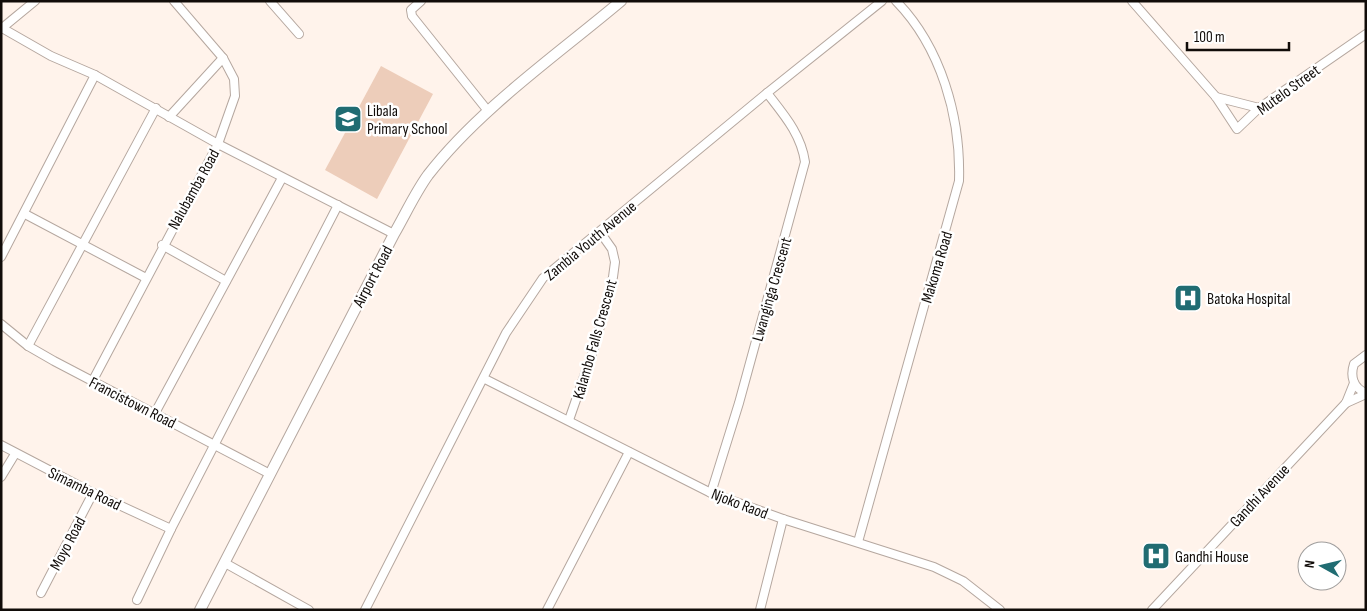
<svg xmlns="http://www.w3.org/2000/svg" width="1367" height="611" font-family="'Sofia Sans Condensed',sans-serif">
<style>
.green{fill:#edcdba}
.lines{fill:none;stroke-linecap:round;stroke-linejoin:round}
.minor-casing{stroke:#b5a79f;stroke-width:10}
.tertiary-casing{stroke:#b5a79f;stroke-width:12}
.minor{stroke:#fff;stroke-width:8}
.tertiary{stroke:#fff;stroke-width:10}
.labels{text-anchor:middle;stroke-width:5;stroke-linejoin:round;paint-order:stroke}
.street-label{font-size:16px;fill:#110c09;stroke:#fff}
.poi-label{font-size:16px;fill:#110c09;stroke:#fff;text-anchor:start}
</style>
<rect width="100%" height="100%" fill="#fff3eb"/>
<path class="green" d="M381 66 433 94 377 199 325 170Z"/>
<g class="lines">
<defs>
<g id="minor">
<path d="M270 1 299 34"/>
<path d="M421 1 411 10 412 16 488 111"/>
<path d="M1132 1 1216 97 1237 129 1259 108 1366 34"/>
<path d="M2 28 51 56 95 75 218 144 394 234"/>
<path d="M1 29 35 1"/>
<path d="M1216 97 1259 108"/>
<path d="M169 117 223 58"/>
<path d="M25 214 146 278"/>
<path d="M162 245 226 281"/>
<path d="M1 257 95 75"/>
<path d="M1 324 28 346 54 361 270 474"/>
<path d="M28 346 156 108"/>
<path d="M1366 355 1354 364C1350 376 1353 388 1366 393"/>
<path d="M485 379 711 493 783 519 934 567 963 581 1000 610"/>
<path d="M92 382 218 144 235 96 234 79 223 58 174 1"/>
<path d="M1346 403 1366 394"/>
<path d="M155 413 282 178"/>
<path d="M569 420 595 345 613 277 615 262 612 249 600 232"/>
<path d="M1 445 93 493 171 529"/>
<path d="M1 477 15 454"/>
<path d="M711 493 739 403 805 162C801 134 784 115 767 93"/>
<path d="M858 542 959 181C961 117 941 47 896 1"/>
<path d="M225 563 309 610"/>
<path d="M41 593 93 493"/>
<path d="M137 600 171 529 338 205"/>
<path d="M365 610 506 333 543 278 767 93 882 1"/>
<path d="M547 610 629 452"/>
<path d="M760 610 783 519"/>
<path d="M1152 610 1346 403 1354 383"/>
</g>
<path id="tertiary" d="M200 610 394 234C405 215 415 193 428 175 479 109 557 55 621 1"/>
</defs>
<use href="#minor" class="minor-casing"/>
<use href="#tertiary" class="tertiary-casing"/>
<use href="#minor" class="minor"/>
<use href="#tertiary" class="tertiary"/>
</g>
<defs>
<symbol id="school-square" viewBox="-11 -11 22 22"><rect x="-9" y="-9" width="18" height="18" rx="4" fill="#206c72" stroke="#fff"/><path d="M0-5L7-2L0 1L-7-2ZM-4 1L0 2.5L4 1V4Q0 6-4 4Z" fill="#fff"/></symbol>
<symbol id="hospital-square" viewBox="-11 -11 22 22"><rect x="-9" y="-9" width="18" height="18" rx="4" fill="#206c72" stroke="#fff"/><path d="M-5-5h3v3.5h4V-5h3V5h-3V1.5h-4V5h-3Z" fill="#fff"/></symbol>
</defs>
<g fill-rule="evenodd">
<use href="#school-square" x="332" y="103" width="32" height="32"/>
<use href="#hospital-square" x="1172" y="282" width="32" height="32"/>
<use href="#hospital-square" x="1140" y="540" width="32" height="32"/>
</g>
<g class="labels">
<g class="street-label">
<text transform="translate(1288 89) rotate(-36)" y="6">Mutelo Street</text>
<text transform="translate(193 189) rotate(-61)" y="6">Nalubamba Road</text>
<text transform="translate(590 240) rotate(-40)" y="6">Zambia Youth Avenue</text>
<text transform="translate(936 267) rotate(-73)" y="6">Makoma Road</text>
<text transform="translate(372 276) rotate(-62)" y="6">Airport Road</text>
<text transform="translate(771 289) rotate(-74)" y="6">Lwanginga Crescent</text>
<text transform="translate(594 339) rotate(-74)" y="6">Kalambo Falls Crescent</text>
<text transform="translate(133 402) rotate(27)" y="6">Francistown Road</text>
<text transform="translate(85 488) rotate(26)" y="6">Simamba Road</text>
<text transform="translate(1259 495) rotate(-47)" y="6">Gandhi Avenue</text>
<text transform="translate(740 503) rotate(21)" y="6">Njoko Raod</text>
<text transform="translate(67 543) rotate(-62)" y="6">Moyo Road</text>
</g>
<g class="poi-label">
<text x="367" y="116">Libala<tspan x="367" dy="18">Primary School</tspan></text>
<text x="1207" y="304">Batoka Hospital</text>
<text x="1175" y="562">Gandhi House</text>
</g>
</g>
<rect width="1367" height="611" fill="none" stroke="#110c09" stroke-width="5"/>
<g transform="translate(1322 566) rotate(278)"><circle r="24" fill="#ffffff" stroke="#a09e9d"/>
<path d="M0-4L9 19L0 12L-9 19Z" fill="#206c72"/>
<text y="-8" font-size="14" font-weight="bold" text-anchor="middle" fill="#110c09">N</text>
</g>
<path d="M1187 42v8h102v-8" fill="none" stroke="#110c09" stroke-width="2.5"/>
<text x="1194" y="42" font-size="15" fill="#110c09" stroke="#ffffff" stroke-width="4" paint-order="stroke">100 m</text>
</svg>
